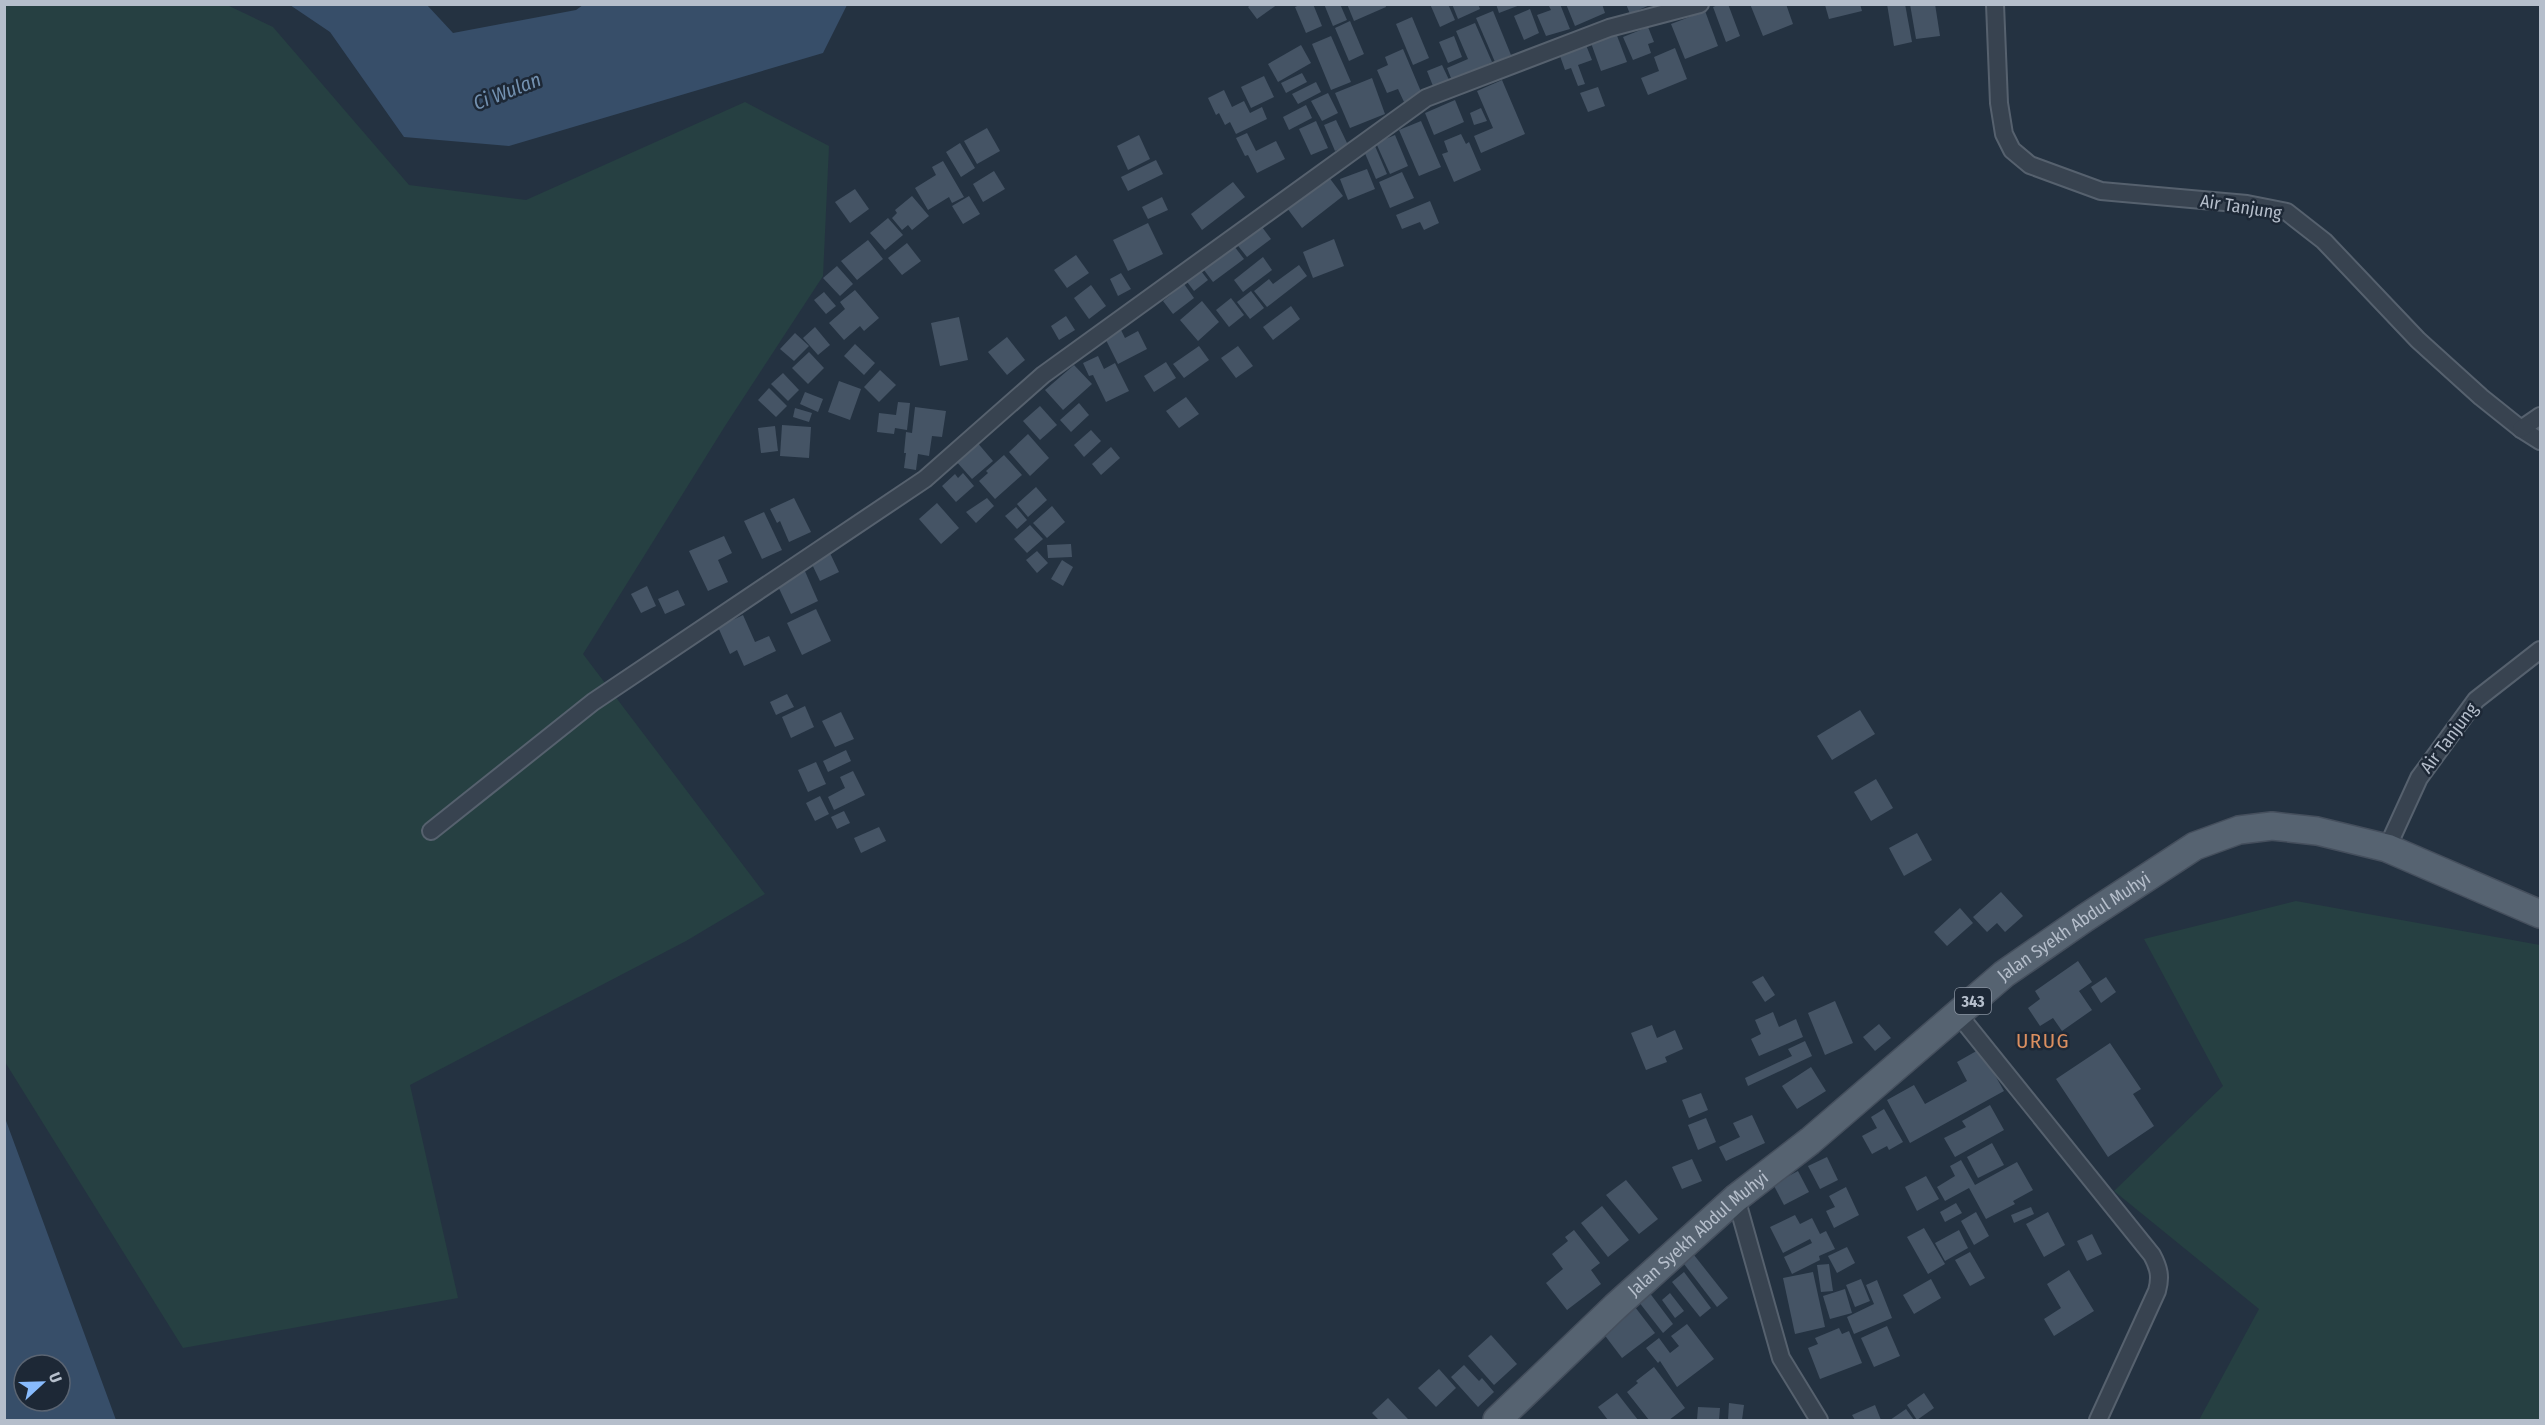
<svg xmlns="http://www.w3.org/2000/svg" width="2545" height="1425" font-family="'Fira Sans Condensed',sans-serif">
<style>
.green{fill:#264042}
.water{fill:#374e69;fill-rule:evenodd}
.building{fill:#455465}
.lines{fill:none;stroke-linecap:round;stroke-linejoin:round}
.street-casing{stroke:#56616e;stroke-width:20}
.primary-casing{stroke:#454f5d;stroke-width:30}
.street{stroke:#384350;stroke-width:16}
.primary{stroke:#566371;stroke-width:27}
.labels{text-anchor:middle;stroke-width:5;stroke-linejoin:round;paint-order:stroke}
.shield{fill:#1d2836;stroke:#87919e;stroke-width:1.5}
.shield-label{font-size:16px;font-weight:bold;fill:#b5becb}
.street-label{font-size:18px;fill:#b5becb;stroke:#1d2836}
.water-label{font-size:20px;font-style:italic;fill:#7391b0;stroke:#1d2836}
.quarter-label{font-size:21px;letter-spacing:1.5px;fill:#db8f60;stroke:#1d2836}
</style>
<rect width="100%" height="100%" fill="#243241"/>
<g class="green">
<path d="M5 5H227L273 27 409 185 526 200 745 102 829 146 823 276 725 426 583 654 765 894 686 941 410 1085 458 1298 183 1348 5 1062Z"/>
<path d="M2296 901 2540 945V1420H2199L2259 1309 2114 1191 2223 1086 2144 939Z"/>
</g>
<g class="water">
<path d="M290 5H427L453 33 576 10 583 5H847L823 53 509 146 404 137 330 32Z"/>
<path d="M4 1118H5L116 1420H5ZM24 1365H60V1401H24Z"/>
</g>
<g class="building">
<path d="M1252 4H1278L1257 19 1248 7Z"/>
<path d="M1302 4H1313L1322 26 1306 33 1295 7Z"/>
<path d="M1324 4H1340L1347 20 1333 26Z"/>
<path d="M1347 4H1385L1386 7 1354 21Z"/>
<path d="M1430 4H1448L1455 20 1440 27Z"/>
<path d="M1452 4H1478L1480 9 1458 19Z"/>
<path d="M1496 4H1520V5L1499 13Z"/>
<path d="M1552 4H1560L1570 29 1546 36 1537 15 1551 10 1549 6Z"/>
<path d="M1566 4H1602L1605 13 1575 26Z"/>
<path d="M1626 4H1652L1630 14Z"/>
<path d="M1720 4H1728L1740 36 1726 42 1713 7Z"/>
<path d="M1750 4H1786L1793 24 1763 36Z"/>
<path d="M1860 4 1862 11 1829 19 1825 5Z"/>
<path d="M1887 4H1905L1912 42 1894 46Z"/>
<path d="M1910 4H1935L1940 36 1916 39Z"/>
<path d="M1530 9 1539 33 1524 40 1514 16Z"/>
<path d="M1493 11 1511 55 1495 62 1476 18Z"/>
<path d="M1705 11 1718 46 1685 59 1671 24Z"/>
<path d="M1412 17 1429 58 1413 65 1396 24Z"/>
<path d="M1350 21 1364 54 1349 61 1335 28Z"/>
<path d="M1475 23 1492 62 1473 71 1474 74 1453 83 1447 68 1468 59 1456 31Z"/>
<path d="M1648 27 1654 42 1648 44 1651 53 1633 60 1623 37Z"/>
<path d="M1616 33 1627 62 1601 71 1591 43Z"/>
<path d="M1331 36 1351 82 1331 90 1312 44Z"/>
<path d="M1454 36 1462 57 1448 63 1439 42Z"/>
<path d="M1301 45 1311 63 1278 82 1268 64Z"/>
<path d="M1586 45 1592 60 1578 65 1585 84 1578 86 1571 68 1565 70 1560 56Z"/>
<path d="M1675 48 1687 79 1648 95 1641 78 1659 71 1654 57Z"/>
<path d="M1403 49 1422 94 1404 102 1398 89 1387 93 1377 70 1388 65 1385 57Z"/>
<path d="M1442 65 1451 84 1435 91 1427 71Z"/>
<path d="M1302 73 1307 82 1286 93 1281 83Z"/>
<path d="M1264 76 1274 97 1251 108 1241 87Z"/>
<path d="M1372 78 1385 114 1350 128 1335 93Z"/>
<path d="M1502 80 1525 134 1481 153 1474 136 1493 128 1477 91Z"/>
<path d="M1316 82 1321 92 1298 104 1292 94Z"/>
<path d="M1598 87 1605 106 1588 112 1580 93Z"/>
<path d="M1224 90 1232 107 1244 101 1250 113 1262 107 1267 119 1236 134 1230 122 1225 125 1219 113 1216 115 1208 98Z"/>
<path d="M1328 93 1338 113 1322 121 1311 101Z"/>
<path d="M1455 100 1464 122 1434 135 1425 113Z"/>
<path d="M1306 105 1312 118 1289 130 1283 117Z"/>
<path d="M1481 108 1487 121 1474 125 1470 113Z"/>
<path d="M1336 120 1348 145 1335 151 1324 125Z"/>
<path d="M1316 121 1328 148 1311 155 1299 129Z"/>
<path d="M1421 121 1441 167 1419 176 1399 130Z"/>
<path d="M987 128 1000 151 977 164 964 141Z"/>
<path d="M1247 133 1256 151 1276 141 1285 159 1257 173 1248 155 1245 156 1236 138Z"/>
<path d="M1461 134 1466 144 1469 142 1481 170 1454 182 1442 154 1448 152 1444 141Z"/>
<path d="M1139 135 1150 159 1128 170 1117 146Z"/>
<path d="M1395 135 1408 166 1390 174 1376 143Z"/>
<path d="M960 143 975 168 961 177 946 152Z"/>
<path d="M1375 146 1387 174 1376 179 1364 151Z"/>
<path d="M1156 160 1163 174 1128 191 1121 177Z"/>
<path d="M943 161 964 197 952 203 949 197 928 210 915 188 936 175 932 167Z"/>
<path d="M1367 169 1375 189 1348 200 1340 179Z"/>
<path d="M994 171 1005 189 983 202 973 184Z"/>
<path d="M1402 172 1414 198 1390 208 1379 182Z"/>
<path d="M1328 176 1343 196 1302 228 1287 208Z"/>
<path d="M1233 182 1245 197 1202 230 1191 214Z"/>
<path d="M855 189 869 209 850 223 835 202Z"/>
<path d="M912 196 929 216 912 230 908 225 902 230 892 218 897 213 895 210Z"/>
<path d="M969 196 980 214 963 224 952 206Z"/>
<path d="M1162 197 1168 210 1148 219 1142 207Z"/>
<path d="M1430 201 1439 223 1424 230 1420 222 1402 229 1396 215Z"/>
<path d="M888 218 903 235 885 250 870 233Z"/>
<path d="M1148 223 1163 254 1128 271 1113 240Z"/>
<path d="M1259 223 1271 239 1247 257 1235 242Z"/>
<path d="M1334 239 1344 266 1313 278 1303 252Z"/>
<path d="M868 240 883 259 857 280 841 261Z"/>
<path d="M1231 242 1244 259 1213 282 1201 266Z"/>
<path d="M907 243 921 261 902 275 888 258Z"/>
<path d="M1076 255 1089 273 1067 288 1054 270Z"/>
<path d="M1263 257 1272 270 1243 292 1234 280Z"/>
<path d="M1299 265 1307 276 1267 307 1254 291 1269 279 1273 284Z"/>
<path d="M837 266 853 284 840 296 823 278Z"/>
<path d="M1198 267 1208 280 1194 291 1184 278Z"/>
<path d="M1121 273 1131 289 1118 296 1110 279Z"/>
<path d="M1184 284 1194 298 1173 314 1163 301Z"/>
<path d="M1091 285 1106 306 1089 319 1074 298Z"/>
<path d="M855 290 879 318 864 331 860 326 844 340 829 323 845 309 840 302Z"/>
<path d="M1251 291 1264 308 1250 319 1237 302Z"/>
<path d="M824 292 836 306 826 314 814 300Z"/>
<path d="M1231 298 1244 315 1229 327 1216 310Z"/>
<path d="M1202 301 1219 322 1198 341 1180 320Z"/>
<path d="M1291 306 1300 319 1273 340 1263 327Z"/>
<path d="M1066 316 1075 330 1059 340 1051 326Z"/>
<path d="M959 317 968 360 940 366 931 323Z"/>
<path d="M815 327 830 345 818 355 803 338Z"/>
<path d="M1120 328 1125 338 1138 331 1147 349 1118 364 1104 336Z"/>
<path d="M795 333 809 346 794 361 780 349Z"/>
<path d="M1007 337 1025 360 1007 375 988 352Z"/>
<path d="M855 344 875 363 864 375 844 356Z"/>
<path d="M1199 346 1209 360 1184 378 1173 364Z"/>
<path d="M1238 346 1253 366 1236 378 1221 358Z"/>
<path d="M809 352 824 368 808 384 792 368Z"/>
<path d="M1098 356 1104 369 1115 363 1129 391 1106 402 1093 375 1089 376 1083 363Z"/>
<path d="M1166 362 1176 378 1154 392 1144 376Z"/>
<path d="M1074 365 1092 384 1063 410 1045 390Z"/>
<path d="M880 370 896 385 879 402 864 387Z"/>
<path d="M783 373 799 390 788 401 771 384Z"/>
<path d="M839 381 861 389 850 420 828 412Z"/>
<path d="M769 388 787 406 776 417 758 400Z"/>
<path d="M805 392 823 399 818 412 800 404Z"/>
<path d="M1186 397 1199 414 1179 428 1166 411Z"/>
<path d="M898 402 910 403 907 430 895 428 894 434 877 432 879 413 896 415Z"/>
<path d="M1079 403 1089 415 1071 432 1060 420Z"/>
<path d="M1040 406 1057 425 1040 440 1023 421Z"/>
<path d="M915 407 946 411 942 437 932 436 929 456 918 454 916 470 904 468 906 453H904L906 432 912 433Z"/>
<path d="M795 408 812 413 809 422 793 417Z"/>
<path d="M782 425 811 427 809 458 780 456Z"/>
<path d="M775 426 778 451 761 453 758 428Z"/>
<path d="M1091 430 1101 441 1084 457 1074 445Z"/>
<path d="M1028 434 1049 458 1030 476 1009 452Z"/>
<path d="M976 441 993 461 972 479 955 460Z"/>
<path d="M1111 447 1120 458 1101 475 1092 464Z"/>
<path d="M1004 455 1022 475 995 499 979 481 988 473 986 471Z"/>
<path d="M963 473 974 486 956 502 942 486 955 474 958 478Z"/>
<path d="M1036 487 1047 500 1028 517 1017 504Z"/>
<path d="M794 498 811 532 789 542 780 521 777 523 770 509Z"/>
<path d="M987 498 994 506 976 523 966 512Z"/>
<path d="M937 503 959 528 941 544 919 519Z"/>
<path d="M1052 506 1065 522 1047 538 1033 523Z"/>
<path d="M1016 507 1027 520 1017 529 1005 516Z"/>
<path d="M764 512 782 550 762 559 744 521Z"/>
<path d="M1030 525 1043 539 1027 553 1014 539Z"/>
<path d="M724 536 732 553 718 560 728 582 708 591 689 551Z"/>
<path d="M1071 544 1072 557 1048 558 1047 545Z"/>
<path d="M828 549 839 572 820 581 809 558Z"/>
<path d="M1037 551 1048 563 1037 573 1026 560Z"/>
<path d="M1062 560 1073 567 1063 586 1051 579Z"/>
<path d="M804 569 818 601 791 614 776 582Z"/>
<path d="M647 586 656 606 641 613 631 594Z"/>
<path d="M678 590 685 605 665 614 658 599Z"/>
<path d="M816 609 831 641 802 655 787 623Z"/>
<path d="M743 615 755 642 769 636 776 651 744 666 737 650 730 654 718 627Z"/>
<path d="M787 694 794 707 776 715 770 702Z"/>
<path d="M805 706 814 727 791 738 782 717Z"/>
<path d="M1860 710 1875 734 1832 760 1817 736Z"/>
<path d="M841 712 854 739 835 747 822 721Z"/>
<path d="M846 750 851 761 828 772 823 761Z"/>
<path d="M816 762 826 784 808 792 798 770Z"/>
<path d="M853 771 865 795 834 810 828 797 845 788 840 777Z"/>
<path d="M1876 779 1893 808 1871 821 1854 792Z"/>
<path d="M820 796 829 814 815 821 806 803Z"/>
<path d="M844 811 850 823 837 829 831 817Z"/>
<path d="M879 827 886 841 861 853 854 838Z"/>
<path d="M1917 833 1932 860 1904 876 1889 848Z"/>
<path d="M2001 892 2023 916 2005 932 1997 923 1987 932 1973 917Z"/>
<path d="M1960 908 1973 923 1947 946 1934 932Z"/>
<path d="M2078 961 2092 982 2079 991 2092 1010 2062 1031 2053 1018 2040 1026 2028 1008 2040 999 2035 991Z"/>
<path d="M1763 976 1775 995 1765 1002 1752 982Z"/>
<path d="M2106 977 2116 992 2101 1003 2091 987Z"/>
<path d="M1835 1001 1853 1043 1825 1055 1808 1013Z"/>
<path d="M1773 1012 1779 1027 1796 1019 1803 1037 1759 1056 1751 1039 1761 1034 1755 1020Z"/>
<path d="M1879 1024 1891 1038 1875 1051 1863 1037Z"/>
<path d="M1652 1025 1657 1038 1675 1030 1683 1049 1665 1057 1667 1062 1646 1070 1631 1033Z"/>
<path d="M1805 1041 1812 1056 1748 1086 1745 1078 1792 1056 1788 1049Z"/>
<path d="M2110 1043 2141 1089 2133 1094 2154 1126 2108 1157 2056 1079Z"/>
<path d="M1980 1049 2004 1091 1910 1143 1887 1100 1914 1085 1925 1104 1967 1081 1957 1062Z"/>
<path d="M1811 1067 1826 1091 1797 1109 1782 1086Z"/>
<path d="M1701 1093 1708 1110 1689 1118 1682 1100Z"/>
<path d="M1990 1105 2004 1130 1955 1157 1944 1138 1966 1127 1962 1121Z"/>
<path d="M1884 1109 1903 1142 1889 1150 1887 1146 1872 1154 1862 1136 1877 1128 1871 1117Z"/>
<path d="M1752 1115 1765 1143 1726 1161 1719 1147 1740 1137 1733 1123Z"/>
<path d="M1706 1118 1716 1142 1698 1150 1688 1125Z"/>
<path d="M1992 1143 2004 1165 1978 1178 1967 1157Z"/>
<path d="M1827 1157 1838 1180 1820 1189 1808 1166Z"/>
<path d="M1692 1159 1702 1181 1682 1189 1672 1167Z"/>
<path d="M1961 1160 1975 1185 2017 1162 2033 1190 2013 1201 2015 1204 1986 1219 1969 1188 1945 1201 1937 1187 1955 1176 1950 1166Z"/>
<path d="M1798 1171 1809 1192 1784 1205 1773 1184Z"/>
<path d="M1926 1176 1939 1199 1917 1211 1905 1187Z"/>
<path d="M1626 1180 1658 1219 1639 1234 1606 1195Z"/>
<path d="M1846 1187 1859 1215 1834 1228 1826 1211 1835 1207 1829 1196Z"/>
<path d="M1956 1203 1962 1213 1945 1222 1940 1212Z"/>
<path d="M1602 1206 1629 1240 1608 1257 1581 1223Z"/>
<path d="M2031 1207 2034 1214 2014 1223 2011 1215Z"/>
<path d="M1976 1212 1989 1236 1974 1245 1961 1221Z"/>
<path d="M2048 1212 2065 1245 2044 1257 2026 1224Z"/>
<path d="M1795 1215 1800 1224 1812 1218 1820 1234 1826 1231 1835 1249 1819 1256 1820 1260 1792 1274 1784 1257 1812 1243 1810 1239 1783 1253 1770 1227Z"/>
<path d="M1924 1228 1945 1264 1928 1274 1907 1237Z"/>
<path d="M1574 1230 1600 1263 1591 1270 1601 1284 1567 1310 1546 1283 1563 1269 1552 1254 1568 1241 1565 1237Z"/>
<path d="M1959 1230 1968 1248 1945 1261 1935 1243Z"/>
<path d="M2092 1234 2102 1254 2087 1261 2077 1241Z"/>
<path d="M1847 1247 1855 1263 1837 1273 1828 1256Z"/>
<path d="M1970 1252 1985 1278 1970 1286 1955 1260Z"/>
<path d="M1694 1255 1728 1298 1717 1307 1684 1264Z"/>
<path d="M1829 1264 1833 1291 1821 1292 1817 1265Z"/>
<path d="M2069 1270 2094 1311 2054 1336 2044 1319 2061 1308 2047 1284Z"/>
<path d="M1684 1272 1711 1308 1700 1317 1672 1282Z"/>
<path d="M1813 1272 1825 1327 1795 1334 1783 1278Z"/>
<path d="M1861 1279 1870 1301 1855 1307 1846 1285Z"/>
<path d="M1931 1279 1941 1298 1914 1314 1903 1295Z"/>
<path d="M1877 1280 1892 1318 1854 1334 1847 1317 1874 1304 1866 1285Z"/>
<path d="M1646 1288 1673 1324 1663 1333 1635 1297Z"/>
<path d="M1845 1289 1852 1313 1830 1319 1823 1296Z"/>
<path d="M1670 1293 1684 1311 1675 1318 1662 1300Z"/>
<path d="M1635 1307 1655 1333 1622 1358 1603 1333Z"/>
<path d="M1687 1324 1714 1359 1677 1387 1660 1361 1658 1363 1646 1348 1659 1338 1670 1353 1679 1346 1671 1336Z"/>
<path d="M1887 1326 1900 1356 1874 1367 1861 1338Z"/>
<path d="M1839 1328 1842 1334 1849 1331 1862 1363 1820 1379 1808 1348 1818 1344 1815 1338Z"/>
<path d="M1491 1335 1517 1364 1494 1385 1468 1356Z"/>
<path d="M1464 1365 1479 1381 1482 1378 1494 1392 1478 1407 1451 1377Z"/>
<path d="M1654 1367 1685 1408 1669 1420H1649L1627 1392 1638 1383 1636 1381Z"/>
<path d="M1439 1369 1456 1388 1436 1407 1418 1388Z"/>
<path d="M1617 1393 1638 1420H1608L1598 1407Z"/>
<path d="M1924 1393 1934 1408 1917 1420 1907 1405Z"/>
<path d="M1388 1398 1406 1417 1409 1420H1379L1372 1413Z"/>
<path d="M1729 1403 1744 1405 1742 1420H1728Z"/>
<path d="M1875 1405 1881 1420H1855L1852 1415Z"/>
<path d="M1698 1407 1720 1408 1719 1420H1697Z"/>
<path d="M1906 1409 1914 1420H1890Z"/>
</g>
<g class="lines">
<defs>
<g id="street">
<path d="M1995 4 1999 103 2004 134 2012 150 2030 165 2101 191 2247 204 2287 212 2324 241 2418 340 2481 397 2521 429 2540 441"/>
<path d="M2521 429 2540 416"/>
<path d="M431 831 593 702 925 479 1043 375 1426 98 1609 28 1700 4"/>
<path d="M2387 848 2419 778 2476 700 2540 650"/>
<path d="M1958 1014 2152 1255C2159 1268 2161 1277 2157 1291L2098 1420"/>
<path d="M1736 1198 1781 1358 1819 1420"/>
</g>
<g id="primary">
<path id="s1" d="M1497 1420 1615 1307 1736 1198 1810 1141 2004 974 2085 918 2195 846 2239 830 2272 826 2317 831 2387 848 2540 914"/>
</g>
</defs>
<use href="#street" class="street-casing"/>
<use href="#primary" class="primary-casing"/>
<use href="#street" class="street"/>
<use href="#primary" class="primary"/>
</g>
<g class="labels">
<rect class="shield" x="1955" y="988" width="36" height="26" rx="4.5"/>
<g class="shield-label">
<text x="1973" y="1007">343</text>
</g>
<g class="street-label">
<text transform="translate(2241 207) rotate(9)" y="6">Air Tanjung</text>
<text transform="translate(2449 738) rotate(-53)" y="6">Air Tanjung</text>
<text dy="6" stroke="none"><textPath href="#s1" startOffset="760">Jalan Syekh Abdul Muhyi</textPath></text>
<text dy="6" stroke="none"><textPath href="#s1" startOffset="274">Jalan Syekh Abdul Muhyi</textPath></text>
</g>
<g class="water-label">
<text transform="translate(507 91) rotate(-21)" y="7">Ci Wulan</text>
</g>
<g class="quarter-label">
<text x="2043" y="1048">URUG</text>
</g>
</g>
<rect width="2545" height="1425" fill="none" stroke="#b5becb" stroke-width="12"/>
<g transform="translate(42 1383) rotate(68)"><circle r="28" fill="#1d2836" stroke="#5a6472" stroke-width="1.5"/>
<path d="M0-4.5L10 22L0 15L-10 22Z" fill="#88bbfd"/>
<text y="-9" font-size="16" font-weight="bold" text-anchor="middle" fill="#b5becb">U</text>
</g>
</svg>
